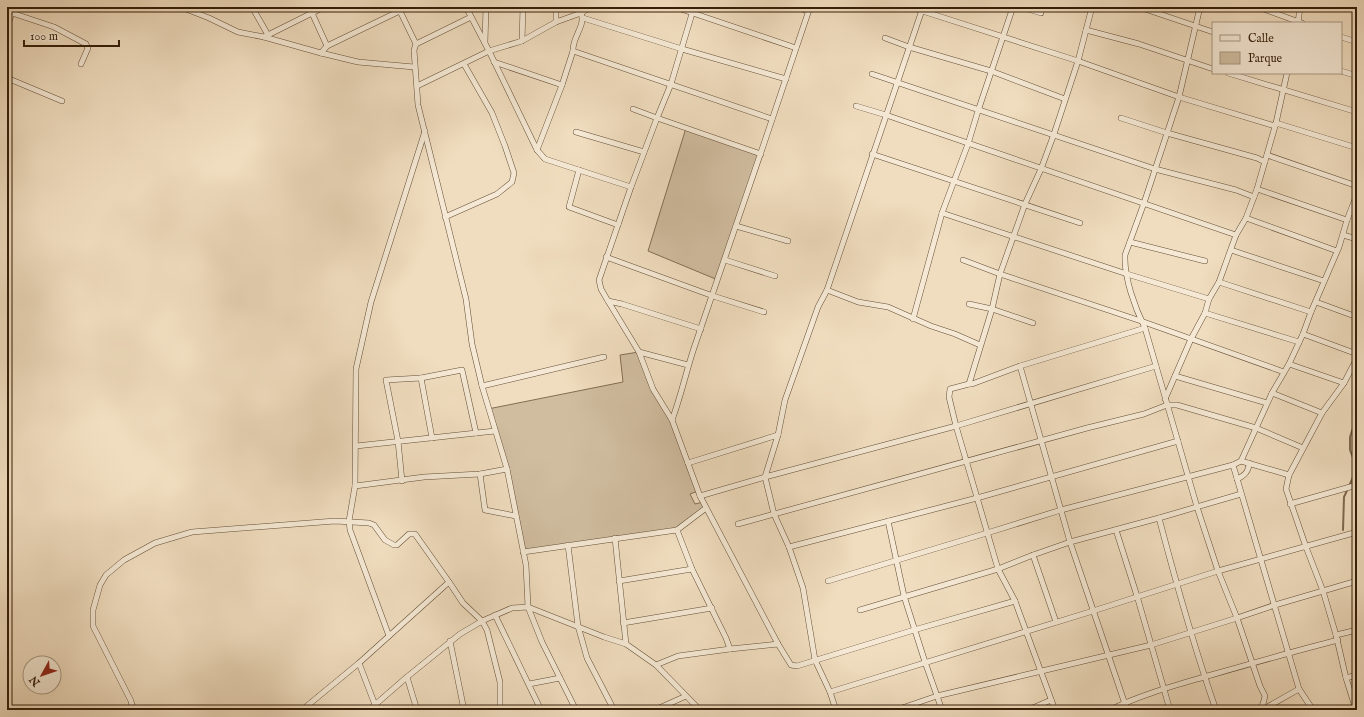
<svg xmlns="http://www.w3.org/2000/svg" width="1364" height="717" font-family="'IM FELL English',serif">
<style>
.green{fill:#d0bda0;stroke:#826e54}
.lines{fill:none;stroke-linecap:round;stroke-linejoin:round}
.stream{stroke:#7f6a51;stroke-width:2}
.minor-casing{stroke:#644e36;stroke-width:6}
.minor{stroke:#f5e9d5;stroke-width:5}
</style>
<rect width="100%" height="100%" fill="#f0ddbf"/>
<filter id="stains"><feTurbulence type="fractalNoise" baseFrequency=".005" numOctaves="4"/><feColorMatrix values="0 0 0 0 .2 0 0 0 0 .09 0 0 0 0 .02 0 0 0 .5 -.17"/></filter>
<radialGradient id="worn" r=".72"><stop offset=".6" stop-color="#630" stop-opacity="0"/><stop offset="1" stop-color="#630" stop-opacity=".3"/></radialGradient>
<g class="green">
<path d="M686 128 761 154 718 280 648 251Z"/>
<path d="M639 352 645 369 672 420 698 491 690 494 695 504 703 502 706 508 677 530 523 552 509 478 488 409 623 382 620 355Z"/>
</g>
<g class="lines">
<path class="stream" d="M1343 530 1344 497 1355 473V463L1350 450V437L1353 428 1357 423"/>
<defs>
<g id="minor">
<path d="M181 7 209 18 238 32 264 37 321 53 358 62 414 67"/>
<path d="M252 7 268 35"/>
<path d="M398 7 416 44 414 50 418 105 466 299 472 344 482 386 507 469 526 565 528 607 542 642 576 710"/>
<path d="M466 7 489 51 537 150 545 159 631 187"/>
<path d="M675 7 796 48"/>
<path d="M796 7 808 11"/>
<path d="M810 7C772 121 733 234 694 348 686 372 681 396 672 420L700 496 778 644 791 665 797 666 914 630 1015 601"/>
<path d="M910 7 1078 61 1179 97 1275 126"/>
<path d="M1022 7 1041 13"/>
<path d="M1092 7 1078 61 1054 134 1041 169 1025 204 1000 274 992 309 969 384H972L1020 366 1145 328"/>
<path d="M1139 7 1213 32"/>
<path d="M1200 7 1179 97 1144 203 1125 255C1124 278 1135 308 1145 328L1197 507 1218 571 1237 618 1260 686 1265 696 1263 704 1259 710"/>
<path d="M1258 7 1302 23"/>
<path d="M7 12 12 13 7 27"/>
<path d="M12 13 54 27 86 44 88 48 81 64"/>
<path d="M312 13 327 46"/>
<path d="M581 13C586 26 572 37 573 51L772 119"/>
<path d="M583 18 682 49 786 79"/>
<path d="M556 22V7"/>
<path d="M1298 23 1300 7"/>
<path d="M1086 30 1139 44 1213 69"/>
<path d="M264 37 324 7"/>
<path d="M1341 37 1357 42"/>
<path d="M885 38 909 47 991 71 1065 99"/>
<path d="M522 41 523 7"/>
<path d="M485 42 486 7"/>
<path d="M416 44 471 17"/>
<path d="M321 53 327 46 408 7"/>
<path d="M494 62 562 85"/>
<path d="M1341 71 1357 76"/>
<path d="M1228 73 1357 112"/>
<path d="M872 74 1155 169 1236 190 1254 197"/>
<path d="M7 78 62 101"/>
<path d="M417 86 489 51 522 41 556 22 581 13 591 7"/>
<path d="M856 106 886 115 1236 235"/>
<path d="M633 109 657 118 761 154"/>
<path d="M1121 118 1167 133 1257 158 1265 162"/>
<path d="M1276 123 1357 148"/>
<path d="M576 132 644 152"/>
<path d="M537 150 562 85 573 51"/>
<path d="M872 154 1080 223"/>
<path d="M1267 155 1357 186"/>
<path d="M579 170 569 207 618 225"/>
<path d="M1257 189 1347 220"/>
<path d="M942 213 1127 274 1209 299"/>
<path d="M445 217 497 194 512 182 514 173 505 146 492 113 464 64"/>
<path d="M1246 218 1337 251"/>
<path d="M736 226 788 241"/>
<path d="M1343 235 1357 239"/>
<path d="M1130 242 1205 261"/>
<path d="M1231 250 1324 281"/>
<path d="M606 257 713 296 764 312"/>
<path d="M725 260 775 276"/>
<path d="M963 260 1000 274 1141 321 1284 372"/>
<path d="M1219 282 1311 312"/>
<path d="M827 290 858 302 888 307 931 326 955 334 980 345"/>
<path d="M608 301 622 304 701 329"/>
<path d="M1316 302 1357 317"/>
<path d="M969 304 992 309 1033 323"/>
<path d="M1205 313 1299 342"/>
<path d="M913 319 942 213 968 144 978 111 1013 7"/>
<path d="M1303 334 1357 354"/>
<path d="M639 352 688 365"/>
<path d="M1289 364 1344 383"/>
<path d="M1020 366 1070 542 1127 710"/>
<path d="M1175 376 1267 403"/>
<path d="M421 378 462 370 476 433"/>
<path d="M969 384 950 389 949 397 956 426 998 569 1015 601 1055 710"/>
<path d="M482 386 604 357"/>
<path d="M1272 393 1322 413"/>
<path d="M1165 399 1191 339 1205 313 1209 299 1219 282 1236 235 1246 218 1257 189 1276 123 1287 73"/>
<path d="M672 420 653 389 639 352 608 301 601 289 599 280 631 187 657 118 671 84 694 7"/>
<path d="M356 446 495 431"/>
<path d="M1241 461 1272 393 1289 364 1303 334 1311 312 1339 247 1347 220 1357 194"/>
<path d="M688 463 778 435"/>
<path d="M1233 465 1299 689 1313 710"/>
<path d="M480 474 485 510 516 516"/>
<path d="M1237 479C1244 476 1249 472 1249 463"/>
<path d="M402 481 398 441 386 380 421 378 432 438"/>
<path d="M355 486 424 477 480 474 507 469"/>
<path d="M700 496 765 477 956 426 1156 366"/>
<path d="M1290 504 1357 485"/>
<path d="M706 508 677 530 692 569 726 638 730 649"/>
<path d="M1159 518C1176 583 1194 647 1216 710"/>
<path d="M888 521 904 596 925 662 942 710"/>
<path d="M738 524 1087 428 1144 414 1167 405H1177L1256 428 1303 448"/>
<path d="M1116 530 1137 596 1170 710"/>
<path d="M615 538 626 644"/>
<path d="M568 545 578 626 587 658 614 710"/>
<path d="M789 547 977 498 1178 441"/>
<path d="M523 552 677 530"/>
<path d="M1033 555 1056 622"/>
<path d="M619 581 692 569"/>
<path d="M828 581 987 533 1061 510 1233 465 1241 461 1289 475"/>
<path d="M860 610 998 569 1033 555 1070 542 1159 518 1241 494"/>
<path d="M495 615 541 710"/>
<path d="M623 623 712 608"/>
<path d="M1336 635 1357 630"/>
<path d="M389 636 350 530 349 521 355 486 356 369 371 302 425 131"/>
<path d="M450 641 464 710"/>
<path d="M359 663 377 710"/>
<path d="M656 665 678 656 730 649 778 644"/>
<path d="M407 677 417 710"/>
<path d="M1346 678 1357 675"/>
<path d="M529 684 560 678"/>
<path d="M830 692 1093 611 1218 571 1357 532"/>
<path d="M657 709 686 696"/>
<path d="M133 710 131 701 93 626V610L100 585 106 575 124 560 155 543 192 532 335 521 369 523 374 525 385 540 394 545H397L409 534H415L449 582 463 603 482 621 487 630 500 682V710"/>
<path d="M302 710 359 663 449 582"/>
<path d="M369 710 407 677 460 634 482 621 512 608 528 607 604 637 626 644 656 665 700 710"/>
<path d="M836 710 830 692 815 660 803 588 789 547 774 514 765 477 778 435 785 400 818 307 827 290 923 7"/>
<path d="M896 710 937 696 1151 645 1237 618 1275 605 1357 581"/>
<path d="M1028 710 1051 700"/>
<path d="M1110 710C1142 694 1177 685 1211 675 1253 663 1295 651 1338 640"/>
<path d="M1262 710 1299 689"/>
<path d="M1356 710 1346 678 1336 635 1323 591 1306 547 1286 489 1289 475 1322 413 1344 383 1357 358"/>
</g>
</defs>
<use href="#minor" class="minor-casing"/>
<use href="#minor" class="minor"/>
</g>
<rect width="1364" height="717" fill="none" stroke="#f0ddbf" stroke-width="24"/>
<rect x="8" y="8" width="1348" height="701" fill="none" stroke="#351e09" stroke-width="2"/>
<rect x="12" y="12" width="1340" height="693" fill="none" stroke="#351e09"/>
<rect x="1212" y="22" width="130" height="52" fill="#f5e9d5" stroke="#a89883"/>
<rect x="1220" y="35" width="20" height="6" fill="#f5e9d5" stroke="#a89883"/>
<text x="1248" y="42" font-size="12" fill="#351e09">Calle</text>
<rect x="1220" y="52" width="20" height="12" fill="#d0bda0" stroke="#a89883"/>
<text x="1248" y="62" font-size="12" fill="#351e09">Parque</text>
<g transform="translate(42 675) rotate(230)"><circle r="19" fill="#f5e9d5" stroke="#a89883"/>
<path d="M0-3L7 15L0 10L-7 15Z" fill="#8f2418"/>
<text y="-6" font-size="11" font-weight="bold" text-anchor="middle" fill="#351e09">N</text>
</g>
<path d="M24 40v6h95v-6" fill="none" stroke="#351e09" stroke-width="2"/>
<text x="30" y="40" font-size="12" fill="#351e09" stroke="#f5e9d5" stroke-width="3" paint-order="stroke">100 m</text>
<rect width="100%" height="100%" filter="url(#stains)"/>
<rect width="100%" height="100%" fill="url(#worn)"/>
</svg>
